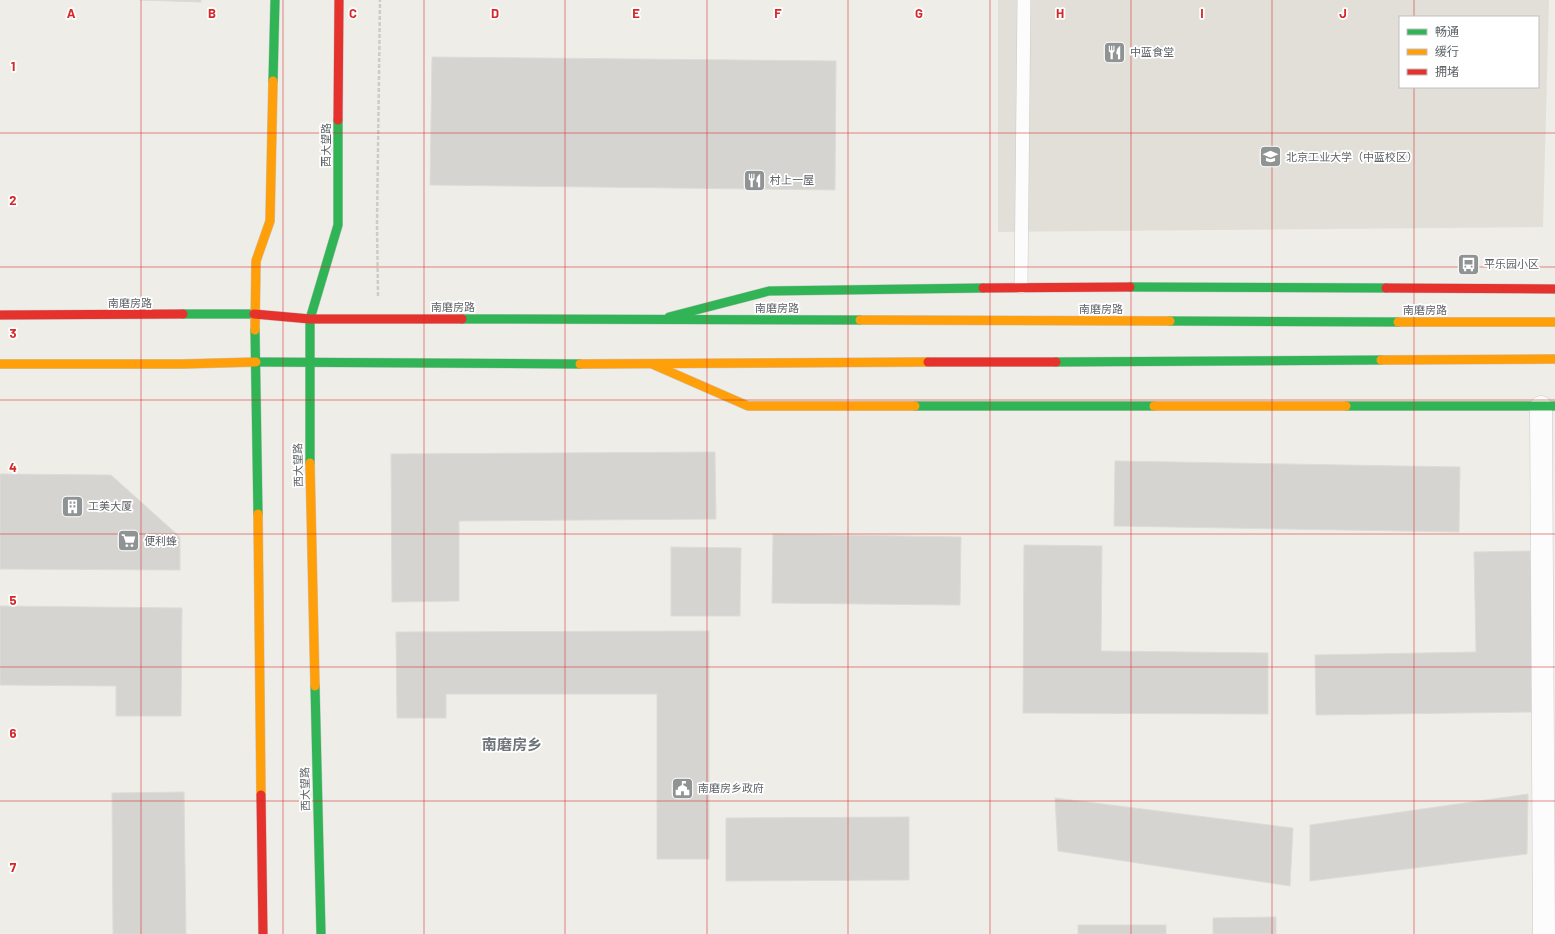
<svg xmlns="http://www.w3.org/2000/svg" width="1555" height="934" font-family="Barlow,'Noto Sans SC',sans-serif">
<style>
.education{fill:#e1dfd8;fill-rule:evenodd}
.building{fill:#d5d4d1;stroke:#dddcd8}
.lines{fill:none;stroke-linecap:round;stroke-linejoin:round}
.lane-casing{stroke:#cacbca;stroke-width:14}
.street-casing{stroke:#cacbca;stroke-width:23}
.fast-casing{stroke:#c9c9c9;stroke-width:10}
.slow-casing{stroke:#c9c9c9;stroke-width:10}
.jam-casing{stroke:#c9c9c9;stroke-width:10}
.path{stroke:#cacecb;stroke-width:2.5;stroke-dasharray:4 2;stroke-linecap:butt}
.lane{stroke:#fcfcfc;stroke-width:13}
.street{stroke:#fcfcfc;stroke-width:22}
.fast{stroke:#30b455;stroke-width:9}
.slow{stroke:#ff9f0a;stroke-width:9}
.jam{stroke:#e5322d;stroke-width:9}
.grid{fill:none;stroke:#d62828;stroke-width:1;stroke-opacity:0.55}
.labels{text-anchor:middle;stroke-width:3.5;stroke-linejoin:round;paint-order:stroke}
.poi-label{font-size:11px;fill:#5e6267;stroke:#fff;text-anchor:start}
.street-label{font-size:11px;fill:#5e6267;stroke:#fff}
.district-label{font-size:15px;font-weight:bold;fill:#6f7479;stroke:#fff}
.grid-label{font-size:13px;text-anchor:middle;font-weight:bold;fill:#d62828;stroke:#fff;stroke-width:3.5;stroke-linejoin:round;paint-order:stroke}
</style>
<rect width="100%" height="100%" fill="#eeede8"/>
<path class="education" d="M998 0H1549L1543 227 998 232ZM1400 17H1538V87H1400Z"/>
<g class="building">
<path d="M140 0H201V2Z"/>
<path d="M432 57 836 61 835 190 430 185Z"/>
<path d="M715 452 716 519 459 521V601L392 602 391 454Z"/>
<path d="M1115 461 1460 467 1459 532 1114 526Z"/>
<path d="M0 474 111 475 180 537V570L0 569Z"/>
<path d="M773 534 961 537 960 605 772 603Z"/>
<path d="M1024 545 1102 546 1101 651 1268 653V714L1023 713Z"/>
<path d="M671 547 741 548 740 616H671Z"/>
<path d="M1530 551 1533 712 1316 715 1315 655 1476 652 1474 552Z"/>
<path d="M0 606 182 608 181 716H116V686L0 685Z"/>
<path d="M709 631V859H657V694H446V718H397L396 632Z"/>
<path d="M184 792 186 934H113L112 793Z"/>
<path d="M1528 794 1527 854 1310 881V825Z"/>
<path d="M1055 798 1293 828 1290 886 1058 851Z"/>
<path d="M909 817V880L726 881V818Z"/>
<path d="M1276 917V934H1213V918Z"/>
<rect x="1078" y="925" width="88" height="9"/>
</g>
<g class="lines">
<defs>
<path id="lane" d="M1021 287 1024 0"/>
<path id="street" d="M1541 407 1544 934"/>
<g id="fast">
<path d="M273 81 275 0"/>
<path d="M1130 287 1386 288"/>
<path d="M183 314H254"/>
<path d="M669 317 769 291 983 288"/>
<path d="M462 319 860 320"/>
<path d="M1170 321 1398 322"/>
<path d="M255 330 258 514"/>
<path d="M256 362 580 364"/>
<path d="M1056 362 1381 360"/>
<path d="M915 406H1154"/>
<path d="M1346 406H1555"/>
<path d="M310 463V319L338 225V120"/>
<path d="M315 686 321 934"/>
</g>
<g id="slow">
<path d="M860 320 1170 321"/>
<path d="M1398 322H1555"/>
<path d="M255 330 256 261 270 221 273 81"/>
<path d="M1381 360 1555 359"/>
<path d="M0 364H183L256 362"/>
<path d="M580 364 928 362"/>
<path d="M652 364 748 406H915"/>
<path d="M1154 406H1346"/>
<path d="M310 463 315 686"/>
<path d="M258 514 261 795"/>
</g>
<g id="jam">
<path d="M338 120 339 0"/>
<path d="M983 288 1130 287"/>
<path d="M1386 288 1555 289"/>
<path d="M254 314 310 319H462"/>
<path d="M0 315 183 314"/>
<path d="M928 362H1056"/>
<path d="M261 795 263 934"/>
</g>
</defs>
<use href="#lane" class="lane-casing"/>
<use href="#street" class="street-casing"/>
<use href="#fast" class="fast-casing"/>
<use href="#slow" class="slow-casing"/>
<use href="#jam" class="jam-casing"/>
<path class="path" d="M378 296 377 225 380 0"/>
<use href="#lane" class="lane"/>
<use href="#street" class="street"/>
<use href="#fast" class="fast"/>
<use href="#slow" class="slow"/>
<use href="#jam" class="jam"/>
</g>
<path class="grid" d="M141 0V934M283 0V934M424 0V934M565 0V934M707 0V934M848 0V934M990 0V934M1131 0V934M1272 0V934M1414 0V17M1414 87V934M0 133H1555M0 267H1555M0 400H1555M0 534H1555M0 667H1555M0 801H1555"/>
<defs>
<symbol id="restaurant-square" viewBox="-11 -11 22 22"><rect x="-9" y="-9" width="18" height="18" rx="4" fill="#909394" stroke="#fff"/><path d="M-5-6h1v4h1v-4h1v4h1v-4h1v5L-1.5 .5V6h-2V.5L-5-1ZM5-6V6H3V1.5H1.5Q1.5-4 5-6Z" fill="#fff"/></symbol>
<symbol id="university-square" viewBox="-11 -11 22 22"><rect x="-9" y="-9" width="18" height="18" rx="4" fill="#909394" stroke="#fff"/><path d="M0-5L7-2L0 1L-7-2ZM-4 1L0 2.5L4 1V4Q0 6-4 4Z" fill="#fff"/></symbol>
<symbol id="bus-square" viewBox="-11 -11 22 22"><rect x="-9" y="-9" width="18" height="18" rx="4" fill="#909394" stroke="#fff"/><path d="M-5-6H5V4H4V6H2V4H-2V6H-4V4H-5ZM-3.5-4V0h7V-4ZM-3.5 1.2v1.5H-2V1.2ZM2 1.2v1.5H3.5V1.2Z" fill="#fff"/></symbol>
<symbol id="building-square" viewBox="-11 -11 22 22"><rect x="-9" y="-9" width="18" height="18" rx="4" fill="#909394" stroke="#fff"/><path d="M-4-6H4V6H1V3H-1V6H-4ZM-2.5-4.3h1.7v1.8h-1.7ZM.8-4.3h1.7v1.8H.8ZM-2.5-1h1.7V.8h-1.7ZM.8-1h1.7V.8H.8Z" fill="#fff"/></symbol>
<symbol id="supermarket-square" viewBox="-11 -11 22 22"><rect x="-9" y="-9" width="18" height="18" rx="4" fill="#909394" stroke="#fff"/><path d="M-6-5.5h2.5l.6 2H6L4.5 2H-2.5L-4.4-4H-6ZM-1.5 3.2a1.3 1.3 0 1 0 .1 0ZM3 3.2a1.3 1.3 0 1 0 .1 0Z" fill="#fff"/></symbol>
<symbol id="civic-square" viewBox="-11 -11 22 22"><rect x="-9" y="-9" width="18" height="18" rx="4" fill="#909394" stroke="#fff"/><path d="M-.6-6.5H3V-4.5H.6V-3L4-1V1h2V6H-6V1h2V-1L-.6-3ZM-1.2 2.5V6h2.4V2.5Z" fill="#fff"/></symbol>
</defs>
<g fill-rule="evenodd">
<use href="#restaurant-square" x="1102" y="40" width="25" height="25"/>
<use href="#university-square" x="1258" y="144" width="25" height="25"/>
<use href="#restaurant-square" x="742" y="168" width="25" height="25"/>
<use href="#bus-square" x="1456" y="252" width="25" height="25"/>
<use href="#building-square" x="60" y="494" width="25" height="25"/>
<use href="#supermarket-square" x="116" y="528" width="25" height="25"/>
<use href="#civic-square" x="670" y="776" width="25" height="25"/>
</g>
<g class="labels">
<g class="poi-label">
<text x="1130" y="56">中蓝食堂</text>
<text x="1286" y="161">北京工业大学（中蓝校区）</text>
<text x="770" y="184">村上一屋</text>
<text x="1484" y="268">平乐园小区</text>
<text x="88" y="510">工美大厦</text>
<text x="144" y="545">便利蜂</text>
<text x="698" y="792">南磨房乡政府</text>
</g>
<g class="street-label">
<text transform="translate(326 145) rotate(-90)" y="4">西大望路</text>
<text x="130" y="307">南磨房路</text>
<text x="453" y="311">南磨房路</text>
<text x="777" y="312">南磨房路</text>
<text x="1101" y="313">南磨房路</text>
<text x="1425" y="314">南磨房路</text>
<text transform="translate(298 465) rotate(-91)" y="4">西大望路</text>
<text transform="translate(305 789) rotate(-91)" y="4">西大望路</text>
</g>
<g class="district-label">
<text x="512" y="750">南磨房乡</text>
</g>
</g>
<g class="grid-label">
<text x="71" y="18">A</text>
<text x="212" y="18">B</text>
<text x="353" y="18">C</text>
<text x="495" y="18">D</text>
<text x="636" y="18">E</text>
<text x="778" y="18">F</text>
<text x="919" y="18">G</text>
<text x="1060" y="18">H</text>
<text x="1202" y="18">I</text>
<text x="1343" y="18">J</text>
<text x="13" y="71">1</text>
<text x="13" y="205">2</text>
<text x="13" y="338">3</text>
<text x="13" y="472">4</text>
<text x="13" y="605">5</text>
<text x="13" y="738">6</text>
<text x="13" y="872">7</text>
</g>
<rect x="1399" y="16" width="140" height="72" fill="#ffffff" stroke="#bfc0c2"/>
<rect x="1407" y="29" width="20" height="6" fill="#30b455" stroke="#bfc0c2"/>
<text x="1435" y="36" font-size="12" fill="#5e6267">畅通</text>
<rect x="1407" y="49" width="20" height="6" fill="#ff9f0a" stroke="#bfc0c2"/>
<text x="1435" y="56" font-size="12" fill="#5e6267">缓行</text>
<rect x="1407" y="69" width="20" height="6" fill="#e5322d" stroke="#bfc0c2"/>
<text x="1435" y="76" font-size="12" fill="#5e6267">拥堵</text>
</svg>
